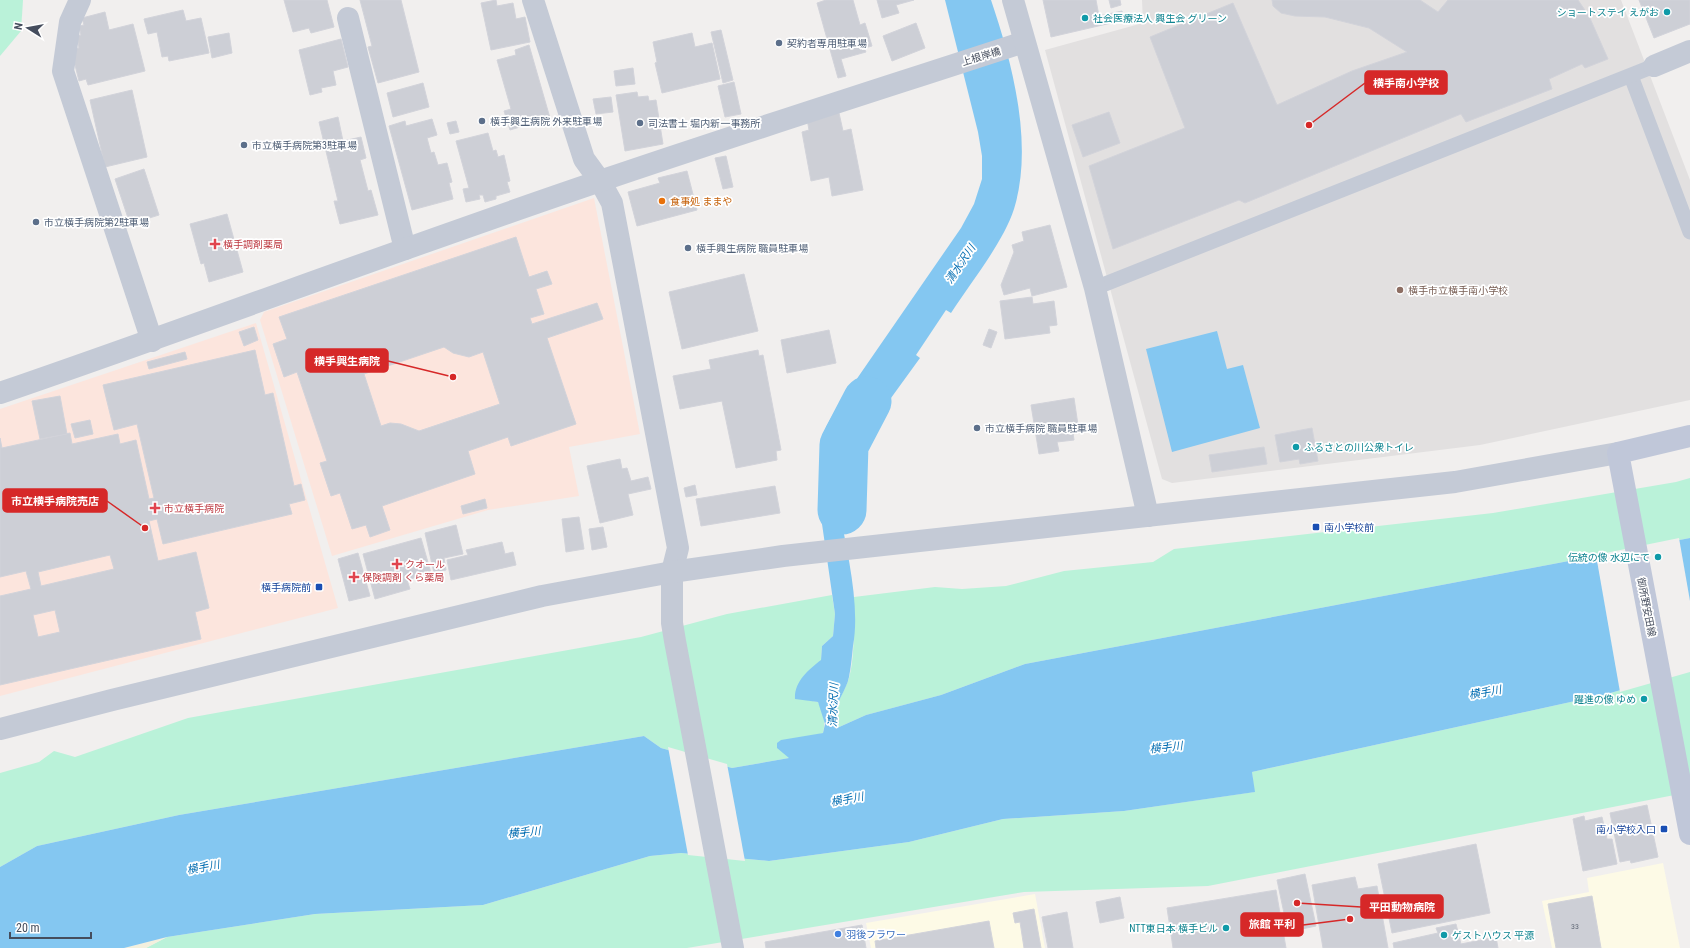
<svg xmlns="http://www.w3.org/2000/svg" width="1690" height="948" font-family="'Roboto Condensed','Noto Sans JP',sans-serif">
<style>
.commercial{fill:#fdfae6}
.education{fill:#e2e0e0}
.medical{fill:#fce5dd}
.green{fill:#baf2d9}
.sand{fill:#f3f0de}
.water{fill:#84c7f1}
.pier{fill:#f1efee}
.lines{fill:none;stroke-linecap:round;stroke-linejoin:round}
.river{stroke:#84c7f1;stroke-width:49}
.building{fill:#cdcfd6;stroke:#d2d3da;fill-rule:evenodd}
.service{stroke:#c4cad6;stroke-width:15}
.minor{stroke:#c4cad6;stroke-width:22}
.tertiary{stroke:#c4cad6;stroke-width:22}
.secondary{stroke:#c0c7d9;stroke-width:22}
.culture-dot{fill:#0f9aa8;stroke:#fff;stroke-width:1.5}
.service-dot{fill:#5c6f8a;stroke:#fff;stroke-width:1.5}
.food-dot{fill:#e8710a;stroke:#fff;stroke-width:1.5}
.health-dot{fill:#e0444e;stroke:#fff;stroke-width:1.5}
.education-dot{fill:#8d6e63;stroke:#fff;stroke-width:1.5}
.transit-dot{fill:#1a4fb4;stroke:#fff;stroke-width:1.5}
.shop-dot{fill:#3f7fe0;stroke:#fff;stroke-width:1.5}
.labels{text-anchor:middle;stroke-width:3.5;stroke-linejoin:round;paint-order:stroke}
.number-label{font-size:8px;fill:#676e7b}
.culture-label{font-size:10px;fill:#0d838f;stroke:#fff;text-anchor:end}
.service-label{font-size:10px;fill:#4e5e75;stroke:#fff;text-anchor:start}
.street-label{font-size:10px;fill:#454d5d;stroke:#fff}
.food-label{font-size:10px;fill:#c56008;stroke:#fff;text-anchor:start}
.health-label{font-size:10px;fill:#be3a42;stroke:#fff;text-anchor:start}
.education-label{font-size:10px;fill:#785e54;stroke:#fff;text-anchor:start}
.transit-label{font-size:10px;fill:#164399;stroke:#fff;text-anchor:end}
.shop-label{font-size:10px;fill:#366cbe;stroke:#fff;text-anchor:start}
.water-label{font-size:11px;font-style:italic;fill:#046eb2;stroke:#fff}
.leader{fill:none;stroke:#d62828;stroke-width:1.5}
.callout-dot{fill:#d62828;stroke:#fff;stroke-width:1.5}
.callout{fill:#d62828;stroke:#d62828;stroke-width:1.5}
.callout-label{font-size:11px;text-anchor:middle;font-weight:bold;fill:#fff}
</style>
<rect width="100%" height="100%" fill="#f1efee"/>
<g class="commercial">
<path d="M1663 863 1680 948H1552L1542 901 1589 892 1587 878Z"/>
<path d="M1035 894 1045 948H871L866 923Z"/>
</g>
<path class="education" d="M1142 0H1621L1690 180V400L1480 445 1172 483 1162 479 1045 50 1143 23Z"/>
<g class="medical">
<path d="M594 198 640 434 569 447 579 496 488 510 332 556 260 320 264 312Z"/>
<path d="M256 323 338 608 0 696V409Z"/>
</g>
<g class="green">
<path d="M0 0H23L21 31 0 56Z"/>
<path d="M1690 478V538L1025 664 941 695 866 715 837 728C829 712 844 694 849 678 855 657 854 620 854 597L935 587 962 589 1006 586 1064 571 1153 562 1174 549 1493 513 1676 482Z"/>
<path d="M832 595 835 614 833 636 822 646 821 660 807 700 818 702C823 712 826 721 823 733L816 735 789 758 732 768 661 748 644 736 179 815 37 846 0 867V773L39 762 54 751 75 757 188 718 641 637 727 614Z"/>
<path d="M1690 670V792L1208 886 1024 892 687 948H146L167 937 315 914 483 905 650 856 681 853 769 861 909 842 1003 819 1124 811 1254 792 1252 772 1607 694Z"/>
</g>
<path class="sand" d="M167 937 146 948H124Z"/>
<g class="water">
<path d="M945 0H991C1012 62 1034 144 1014 209 1003 243 971 282 951 313L946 310 916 355 920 358 854 449 848 464 835 463 832 486 837 498C845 543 861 603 853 646 852 656 851 667 849 677 846 693 828 711 837 728L866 715 941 695 1025 664 1690 538V670L1607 694 1252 772 1255 792 1124 811 1003 819 909 842 769 861 681 853 650 856 483 905 315 914 167 937 124 948H0V867L37 846 179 815 644 736 661 748 732 768 789 758 777 748V743L781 740 823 733 825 724 818 702 795 699C794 682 808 670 821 660L822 646 833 636 835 614 821 517V452L826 427 836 409 961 228 974 204 982 179V156L978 132Z"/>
<path d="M1217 331 1227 369 1243 365 1260 428 1172 452 1146 349Z"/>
</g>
<g class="pier">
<path d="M1679 538 1690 601V672L1620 692 1596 555Z"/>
<path d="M668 747 727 764 745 861 688 855Z"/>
</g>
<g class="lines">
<path class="river" d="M842 510 844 445 867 401"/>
</g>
<g class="building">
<path d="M284 0H327L334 27 311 33 309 28 293 32Z"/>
<path d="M360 0H401L419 72 378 83 368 47 372 46Z"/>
<path d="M496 0 497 6 513 3 516 19 525 17 530 42 491 50 481 3Z"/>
<path d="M826 0H853L860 25 865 23 872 46 864 48 866 52 841 59 846 76 838 78 817 3Z"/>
<path d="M877 0H914L896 5 899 13 882 18Z"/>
<path d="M1043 0H1096L1099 16 1122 11 1124 20 1051 37Z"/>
<path d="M1109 0H1120L1121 5 1111 8Z"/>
<path d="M1272 0H1420L1438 12 1448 0H1578L1589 16 1608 59 1585 68 1582 64 1549 79 1552 89 1466 122 1461 114 1245 203 1239 200 1113 249 1089 166 1185 128 1150 37 1233 3 1277 105 1352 71 1407 52 1369 28 1325 17 1295 16 1281 13 1273 6Z"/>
<path d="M1639 0H1690V24L1654 38Z"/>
<path d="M183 10 186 21 201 18 209 53 169 61 168 56 162 57 157 32 148 34 144 19Z"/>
<path d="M105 12 109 30 133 24 145 71 88 85 86 79 79 81 73 57V49L79 48 77 36 81 35 79 26 84 25 82 18Z"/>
<path d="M916 23 925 48 892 61 883 36Z"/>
<path d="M721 30 733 80 723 83 711 32Z"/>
<path d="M229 33 232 53 212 58 208 37Z"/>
<path d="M692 33 695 47 712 43 720 79 662 93 655 63 657 62 653 42Z"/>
<path d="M341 39 348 67 333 71 336 85 321 88 322 92 310 95 299 50Z"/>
<path d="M529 45 550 118 510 130 504 111 511 109 497 60 516 55 515 50Z"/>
<path d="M633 68 635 84 616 86 614 71Z"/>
<path d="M734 82 741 114 725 117 718 86Z"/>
<path d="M423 83 429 107 393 117 387 93Z"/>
<path d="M132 90 147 157 105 167 90 100Z"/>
<path d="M637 92 638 97 648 96 649 101 656 100 663 144 625 151 616 95Z"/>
<path d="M611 97 613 112 596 114 593 99Z"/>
<path d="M1109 112 1120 143 1083 157 1072 125Z"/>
<path d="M839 113 843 131 851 129 863 190 832 196 829 177 811 181 802 132 809 130 807 119Z"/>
<path d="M338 117 343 141 361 137 366 158 360 160 368 191 371 190 378 215 340 224 334 201H338L319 122Z"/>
<path d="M432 119 437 135 427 138 431 153 434 152 438 165 447 163 452 182 449 183 453 199 412 210 389 126 405 121 406 126Z"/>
<path d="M456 121 459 132 450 134 447 123Z"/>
<path d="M488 133 493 151 496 150 498 157 504 155 510 181 507 182 510 192 496 196V199L485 202 483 195H479L480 199 466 202 463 189 469 188 456 141Z"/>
<path d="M726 156 733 187 723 189 715 158Z"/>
<path d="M144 169 159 215 130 224 115 179Z"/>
<path d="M687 171 697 210 637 226 628 192 660 183 658 178Z"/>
<path d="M227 214 243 272 209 282 204 263 201 264 190 224Z"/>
<path d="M1050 225 1067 287 1032 296 1030 288 1004 295 1001 285 1014 252 1012 245 1024 241 1022 232Z"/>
<path d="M516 237 529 277 547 271 552 284 536 289 544 314 530 318 532 324 597 303 603 319 547 338 576 424 511 446 508 437 468 451 475 474 382 506 390 530 370 537 366 525 352 529 340 493 331 496 320 463 327 461 297 372 284 377 273 344 287 339 279 317ZM444 347 453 353 469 357 483 352 500 404 419 431 401 424 390 423 381 426 364 374Z"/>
<path d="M744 274 758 331 682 349 669 292Z"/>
<path d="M1032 297 1033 304 1054 301 1057 325 1049 326 1050 333 1005 339 1000 301Z"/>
<path d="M254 327 258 340 244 346 239 332Z"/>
<path d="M989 329 997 332 991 348 983 345Z"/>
<path d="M829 330 836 363 787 373 781 340Z"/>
<path d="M255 350 265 395 273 393 294 486 301 484 305 500 289 504 292 514 163 544 157 519 149 521 158 561 196 552 209 608 195 612 201 639 0 685V596L31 589 26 571 0 577V438L2 448 70 433 72 444 118 434 120 444 136 440 149 499 154 498 137 424 114 430 103 385ZM110 555 114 569 41 586 38 572ZM55 610 60 632 38 637 33 615Z"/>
<path d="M758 350 759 356 763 355 781 450 776 451 777 460 736 468 722 401 680 409 673 376 711 369 709 360Z"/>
<path d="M185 352 187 359 149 369 147 362Z"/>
<path d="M60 396 67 434 40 439 32 401Z"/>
<path d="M1074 398 1078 425 1072 426 1074 440 1057 442 1059 451 1039 454 1031 405Z"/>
<path d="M90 420 93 434 75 438 71 424Z"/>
<path d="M1312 428 1318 461 1300 464 1299 459 1280 462 1275 435Z"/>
<path d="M1264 447 1267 464 1212 472 1209 455Z"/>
<path d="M620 459 622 469 627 468 631 481 648 477 651 489 628 494 633 515 600 523 587 466Z"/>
<path d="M695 485 697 495 686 497 684 488Z"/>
<path d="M775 486 780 513 701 526 696 499Z"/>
<path d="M485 499 487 508 463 514 461 506Z"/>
<path d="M579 517 584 549 566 552 562 519Z"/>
<path d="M456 525 463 554 444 558 446 570 434 573 425 533Z"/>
<path d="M603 527 607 547 592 550 589 529Z"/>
<path d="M421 538 431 573 407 580 410 589 375 599 363 554Z"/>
<path d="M502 542 505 554 513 552 516 565 451 580 447 560 468 555 466 550Z"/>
<path d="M358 553 370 596 349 601 338 559Z"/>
<path d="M1647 805 1658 857 1631 863 1630 860 1620 862 1610 813Z"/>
<path d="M1584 816 1585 821 1602 817 1607 839H1612L1617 864 1583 871 1573 819Z"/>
<path d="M1476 844 1490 913 1392 933 1378 864Z"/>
<path d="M1305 874 1316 926 1288 932 1277 880Z"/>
<path d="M1355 877 1358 889 1377 886 1388 948H1323L1312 885Z"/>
<path d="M1276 890 1286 948H1173L1167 908Z"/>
<path d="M1592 896 1601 948H1556L1548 904Z"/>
<path d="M1120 897 1124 918 1100 923 1096 902Z"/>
<path d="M1034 909 1041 948H1024L1020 922 1015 923 1013 913Z"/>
<path d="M1067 912 1073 948H1048L1042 917Z"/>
<path d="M989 921 994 948H876L875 941Z"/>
<path d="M1456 924 1461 944 1496 937 1498 948H1394L1393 943 1438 933 1436 928Z"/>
<path d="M862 925 866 948H766L765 942Z"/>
</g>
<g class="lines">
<g class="service">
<path d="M1631 76 1690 232"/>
<path d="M1095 288 1654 66"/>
</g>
<g class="minor">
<path d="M80 0 70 22 63 71 152 341"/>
<path d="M533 0 584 159 600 181 612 203 678 548 672 572"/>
<path d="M348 18 405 249"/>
<path d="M1654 66 1690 51"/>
<path d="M0 393C201 324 399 249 600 181 741 133 883 88 1024 42"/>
</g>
<g class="tertiary">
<path d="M1013 0 1095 288 1148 516"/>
<path d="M672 572V623L675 641 733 948"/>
<path d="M0 729 112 700 542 596 672 572 783 556 1455 482 1618 453"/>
</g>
<path class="secondary" d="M1690 436 1618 453 1690 834"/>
</g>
<g class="culture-dot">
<circle cx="1667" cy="12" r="4"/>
<circle cx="1085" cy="18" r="4"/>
<circle cx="1296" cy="447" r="4"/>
<circle cx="1658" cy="557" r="4"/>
<circle cx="1644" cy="699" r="4"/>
<circle cx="1226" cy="928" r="4"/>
<circle cx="1444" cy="935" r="4"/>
</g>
<g class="service-dot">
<circle cx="779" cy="43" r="4"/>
<circle cx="482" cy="121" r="4"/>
<circle cx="640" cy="123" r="4"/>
<circle cx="244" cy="145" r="4"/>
<circle cx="36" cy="222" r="4"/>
<circle cx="688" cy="248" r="4"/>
<circle cx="977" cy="428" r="4"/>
</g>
<circle class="food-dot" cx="662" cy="201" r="4"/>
<g class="health-dot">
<path d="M213 238h4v4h4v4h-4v4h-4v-4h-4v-4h4z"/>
<path d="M153 502h4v4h4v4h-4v4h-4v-4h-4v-4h4z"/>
<path d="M395 558h4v4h4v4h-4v4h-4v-4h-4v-4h4z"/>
<path d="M352 571h4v4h4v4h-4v4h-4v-4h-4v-4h4z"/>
</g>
<circle class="education-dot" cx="1400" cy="290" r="4"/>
<g class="transit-dot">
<rect x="1312" y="523" width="8" height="8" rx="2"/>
<rect x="315" y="583" width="8" height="8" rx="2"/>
<rect x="1660" y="825" width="8" height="8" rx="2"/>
</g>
<circle class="shop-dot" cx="838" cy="934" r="4"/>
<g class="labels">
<g class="number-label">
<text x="1575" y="929">33</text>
</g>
<g class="culture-label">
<text x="1659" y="16">ショートステイ えがお</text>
<text x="1093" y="22" text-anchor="start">社会医療法人 興生会 グリーン</text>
<text x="1304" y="451" text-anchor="start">ふるさとの川公衆トイレ</text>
<text x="1650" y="561">伝統の像 水辺にて</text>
<text x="1636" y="703">躍進の像 ゆめ</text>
<text x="1218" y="932">NTT東日本 横手ビル</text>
<text x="1452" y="939" text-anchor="start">ゲストハウス 平源</text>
</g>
<g class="service-label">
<text x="787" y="47">契約者専用駐車場</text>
<text x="490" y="125">横手興生病院 外来駐車場</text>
<text x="648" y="127">司法書士 堀内新一事務所</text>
<text x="252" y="149">市立横手病院第3駐車場</text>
<text x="44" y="226">市立横手病院第2駐車場</text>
<text x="696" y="252">横手興生病院 職員駐車場</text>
<text x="985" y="432">市立横手病院 職員駐車場</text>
</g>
<g class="street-label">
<text transform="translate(981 56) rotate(-17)" y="4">上根岸橋</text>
<text transform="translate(1647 607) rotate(79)" y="4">御所野安田線</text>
</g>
<g class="food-label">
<text x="670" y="205">食事処 ままや</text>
</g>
<g class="health-label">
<text x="223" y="248">横手調剤薬局</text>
<text x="164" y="512">市立横手病院</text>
<text x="405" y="568">クオール</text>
<text x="362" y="581">保険調剤 くら薬局</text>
</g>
<g class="education-label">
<text x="1408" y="294">横手市立横手南小学校</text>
</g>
<g class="transit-label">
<text x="1324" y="531" text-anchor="start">南小学校前</text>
<text x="311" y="591">横手病院前</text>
<text x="1656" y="833">南小学校入口</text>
</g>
<g class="shop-label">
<text x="846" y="938">羽後フラワー</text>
</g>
<g class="water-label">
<text transform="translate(960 264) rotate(-56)" y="4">清水沢川</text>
<text transform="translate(1485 692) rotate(-10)" y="4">横手川</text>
<text transform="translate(833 705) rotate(-88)" y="4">清水沢川</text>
<text transform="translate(1166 747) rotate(-6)" y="4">横手川</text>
<text transform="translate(847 799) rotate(-11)" y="4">横手川</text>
<text transform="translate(524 832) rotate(-5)" y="4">横手川</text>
<text transform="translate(203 867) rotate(-11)" y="4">横手川</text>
</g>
</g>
<path class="leader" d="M1309 125L1365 83M453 377L388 361M145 528L107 501M1297 903L1361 907M1350 919L1303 925"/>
<g class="callout-dot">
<circle cx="1309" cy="125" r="4"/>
<circle cx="453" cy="377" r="4"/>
<circle cx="145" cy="528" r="4"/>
<circle cx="1297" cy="903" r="4"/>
<circle cx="1350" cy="919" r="4"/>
</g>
<g class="callout">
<rect x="1365" y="71" width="82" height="23" rx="4"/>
<rect x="306" y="349" width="82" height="23" rx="4"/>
<rect x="3" y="489" width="104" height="23" rx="4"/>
<rect x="1361" y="895" width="82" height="23" rx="4"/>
<rect x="1241" y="913" width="62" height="23" rx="4"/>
</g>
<g class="callout-label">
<text x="1406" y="87">横手南小学校</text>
<text x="347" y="365">横手興生病院</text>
<text x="55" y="505">市立横手病院売店</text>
<text x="1402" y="911">平田動物病院</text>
<text x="1272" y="928">旅館 平利</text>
</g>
<g transform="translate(28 28) rotate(281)" stroke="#ffffff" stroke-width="3" paint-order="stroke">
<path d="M0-3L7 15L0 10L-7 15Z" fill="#454d5d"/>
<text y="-6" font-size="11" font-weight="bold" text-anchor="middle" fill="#454d5d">N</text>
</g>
<path d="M10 932v6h81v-6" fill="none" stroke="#454d5d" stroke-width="2"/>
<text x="16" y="932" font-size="12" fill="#454d5d" stroke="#ffffff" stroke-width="3" paint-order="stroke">20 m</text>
</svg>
